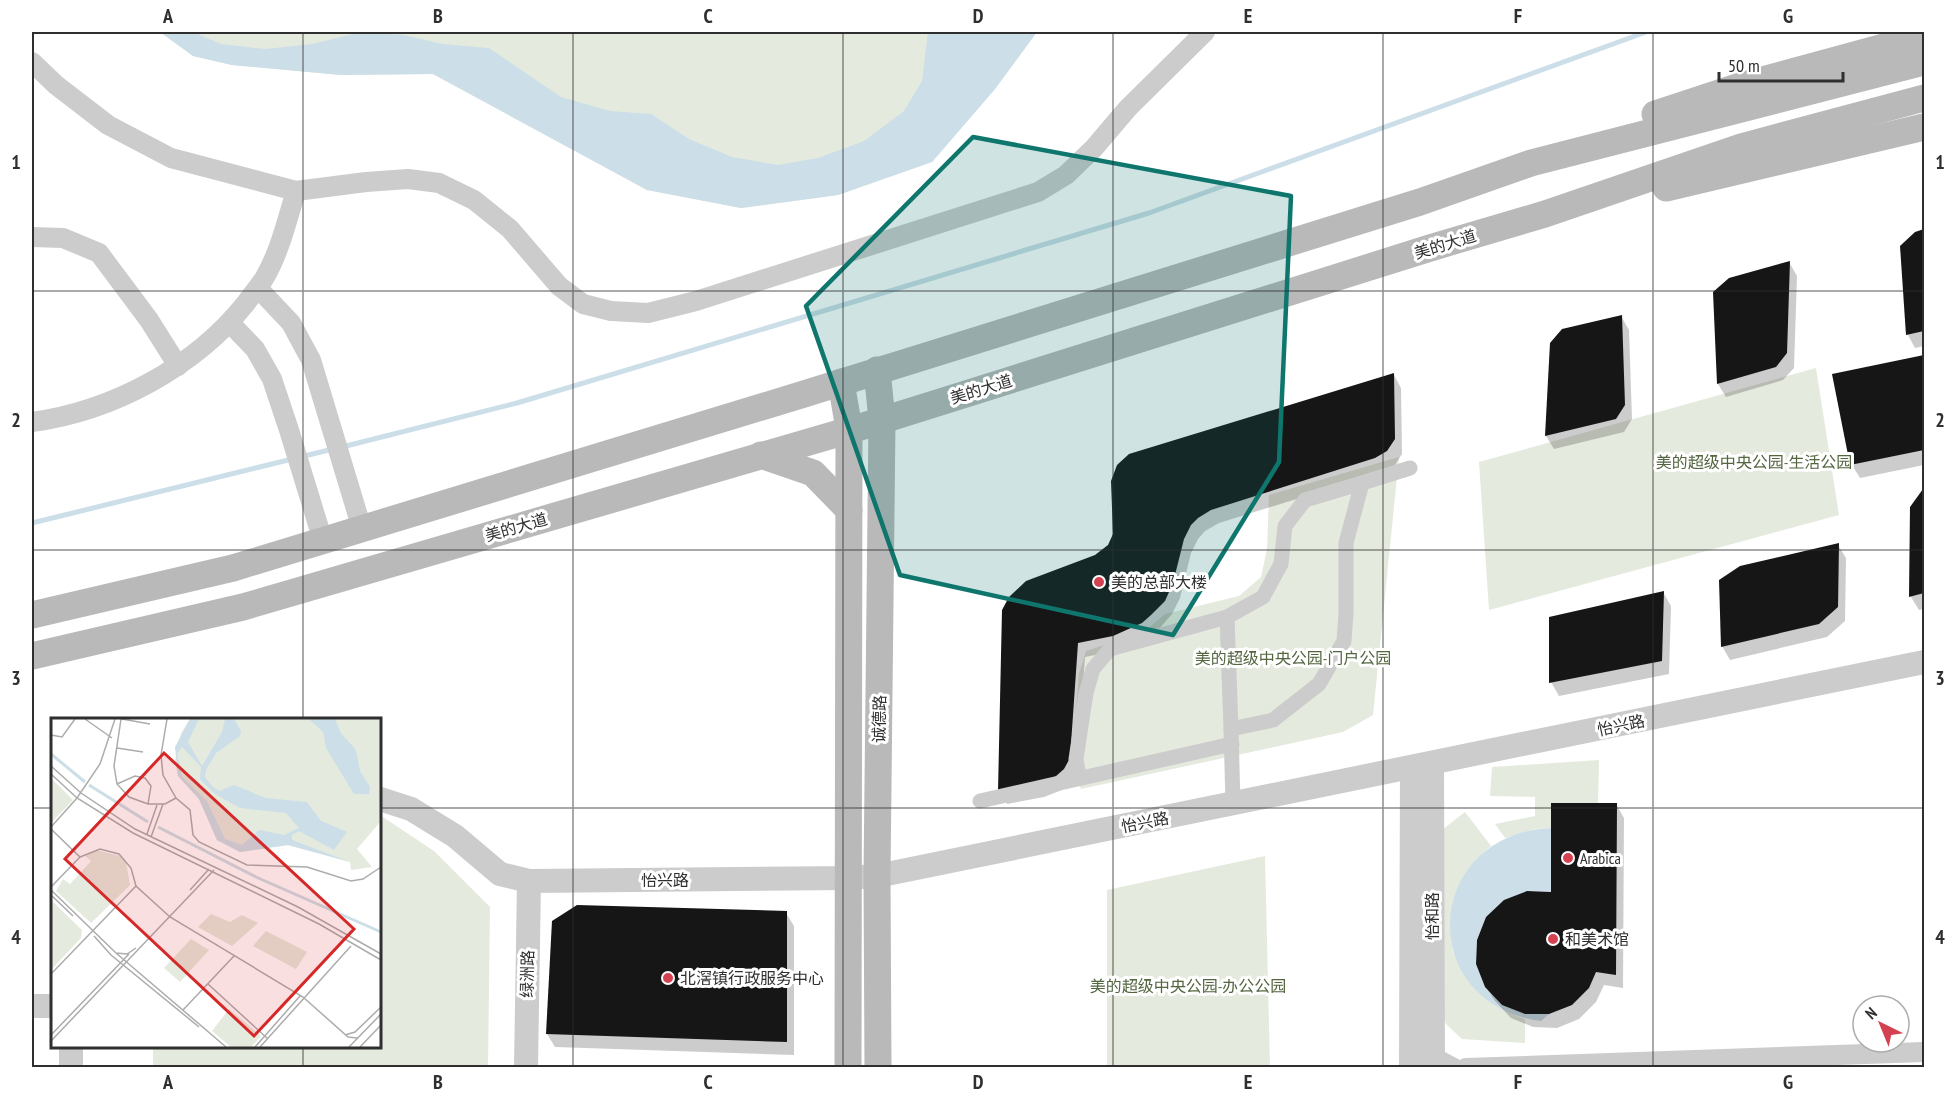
<svg xmlns="http://www.w3.org/2000/svg" width="1956" height="1099" font-family="'PT Sans Narrow','Noto Sans SC',sans-serif">
<style>
.green{fill:#e5eade}
.water{fill:#ccdee8}
.shadow{fill:#0003}
.lines{fill:none;stroke-linecap:round;stroke-linejoin:round}
.stream{stroke:#ccdee8;stroke-width:5}
.building{fill:#161616}
.pedestrian{stroke:#ccc;stroke-width:15}
.minor{stroke:#ccc;stroke-width:20}
.tertiary{stroke:#ccc;stroke-width:24}
.secondary{stroke:#b9b9b9;stroke-width:27}
.marked{fill:#0f766e;fill-opacity:0.2;stroke:#0f766e;stroke-width:4.5;stroke-linejoin:round}
.grid{fill:none;stroke:#2f2f2f;stroke-width:1.5;stroke-opacity:0.55}
.poi-dot{fill:#d44252;stroke:#fff;stroke-width:2}
.labels{text-anchor:middle;stroke-width:6;stroke-linejoin:round;paint-order:stroke}
.street-label{font-size:16px;fill:#2f2f2f;stroke:#fff}
.park-label{font-size:16px;fill:#536640;stroke:#fff}
.poi-label{font-size:16px;fill:#2f2f2f;stroke:#fff;text-anchor:start}
.inset-river{fill:none;stroke:#ccdee8;stroke-width:3}
.inset-road{fill:none;stroke:#acacac;stroke-width:1.5}
.view{fill:#d62828;fill-opacity:0.15;stroke:#d62828;stroke-width:3}
.inset-edge{fill:none;stroke:#2f2f2f;stroke-width:3}
.neatline{fill:none;stroke:#2f2f2f;stroke-width:2}
.grid-label{font-size:20px;text-anchor:middle;font-weight:bold;fill:#2f2f2f}
</style>
<rect width="100%" height="100%" fill="#fff"/>
<g class="green">
<path d="M160 32H1037L995 89 932 162 838 195 741 208 647 190 433 74 341 75 232 65 193 56Z"/>
<path d="M1816 368 1839 515 1489 610 1479 462Z"/>
<path d="M1399 457 1373 715 1343 732 1081 789 1071 769 1079 674 1086 651 1144 632 1165 614 1239 596 1261 577 1267 549 1269 495Z"/>
<path d="M1599 760 1598 803H1551L1552 828 1536 829 1505 838 1495 824 1535 816V797L1490 796 1492 767Z"/>
<path d="M1465 812 1491 846C1465 868 1447 900 1451 935 1452 943 1452 952 1456 958 1463 968 1474 977 1482 985 1497 1001 1504 1013 1525 1019V1043L1462 1039 1446 1024 1437 1006 1438 833Z"/>
<path d="M380 815 434 851 490 907 488 1067H153V1047L380 1046Z"/>
<path d="M1265 856 1270 1067H1107V890Z"/>
</g>
<g class="water">
<path d="M160 32H193L221 44 266 49 312 44 361 32 404 35 442 44 489 48 561 97 610 111 651 114 689 139 732 157 778 165 818 158 864 141 904 111 922 81 928 32H1037L995 89 932 162 838 195 741 208 647 190 433 74 341 75 232 65 193 56Z"/>
<path d="M1552 828 1551 892 1527 891 1486 917 1477 940 1476 964 1485 987 1502 1005 1525 1014H1549L1541 1021C1413 1004 1423 833 1552 828Z"/>
</g>
<g class="shadow">
<path d="M1924 231V346L1915 348 1908 335 1901 247 1916 233Z"/>
<path d="M1789 262 1797 276 1794 368 1783 380 1726 397 1718 384Z"/>
<path d="M1621 316 1629 330 1632 419 1624 432 1554 449 1546 436 1551 344Z"/>
<path d="M1924 356V465L1860 478 1852 465 1833 376Z"/>
<path d="M1394 375 1401 388 1402 454 1395 465 1383 472 1219 523 1205 531 1198 539 1191 553 1180 598 1172 614 1159 629 1121 650 1085 657 1077 772 1062 790 1044 797 1007 804 999 790 1096 557Z"/>
<path d="M1923 490 1924 609 1919 610 1911 597 1912 507Z"/>
<path d="M1838 545 1846 558 1845 621 1827 637 1730 660 1722 646Z"/>
<path d="M1663 592 1671 606 1669 674 1559 696 1551 682Z"/>
<path d="M1616 804 1624 818 1623 988 1604 985 1596 1002 1579 1019 1557 1028 1533 1027 1511 1018 1495 1001 1486 987Z"/>
<path d="M786 913 794 926V1055L555 1047 547 1034Z"/>
</g>
<g class="lines">
<g class="stream">
<path d="M342 447 517 403 1149 213 1646 32"/>
<path d="M32 523 333 449"/>
</g>
</g>
<g class="building">
<path d="M1924 229V331L1906 335 1900 246 1915 232Z"/>
<path d="M1790 261 1787 353 1776 367 1717 384 1713 292 1729 278Z"/>
<path d="M1622 315 1625 405 1616 419 1545 436 1550 343 1562 329Z"/>
<path d="M1924 355V450L1850 465 1832 374Z"/>
<path d="M1394 373 1395 439 1387 451 1375 458 1211 510 1198 518 1191 525 1184 539 1173 583 1165 601 1151 615 1142 623 1113 636 1078 643 1070 758 1064 769 1055 777 998 791 1002 610 1009 597 1026 581 1095 555 1108 545 1113 534 1111 481 1117 465 1129 454Z"/>
<path d="M1923 489H1924V593L1909 597 1910 507Z"/>
<path d="M1839 543 1838 607 1819 624 1721 647 1719 580 1740 566Z"/>
<path d="M1664 591 1662 661 1549 683V617Z"/>
<path d="M1551 803H1617L1616 975 1596 972 1589 988 1572 1005 1549 1014H1525L1502 1005 1485 987 1476 964 1477 940 1486 917 1504 900 1527 891 1551 892Z"/>
<path d="M577 905 787 911V1042L546 1034 552 921Z"/>
</g>
<g class="lines">
<g class="pedestrian">
<path d="M1231 729 1227 617 1263 597 1281 564 1285 526 1305 500 1362 483"/>
<path d="M1079 777 1076 759 1086 693 1093 669 1110 649 1227 617"/>
<path d="M980 801 1232 744"/>
<path d="M1233 804 1231 729 1273 720 1319 684 1344 641 1346 613V543L1362 483 1410 468"/>
</g>
<g class="minor">
<path d="M32 62 56 85 108 125 171 158 296 191 366 182 408 179 439 183 474 200 510 229 559 286 583 304 611 311 648 313 696 301 1038 192 1066 175 1094 148 1128 108 1205 32"/>
<path d="M32 237 63 238 99 253 149 320 178 366"/>
<path d="M258 288 291 323 311 360 362 529"/>
<path d="M230 323 255 349 272 379 289 430 323 541"/>
<path d="M32 422C113 411 195 367 246 303 252 294 260 286 265 277 280 251 287 220 296 191"/>
<path d="M1433 1057 1454 1068"/>
<path d="M1466 1068 1924 1052"/>
</g>
<g class="tertiary">
<path d="M1432 764 1433 1068"/>
<path d="M380 799 411 809 455 836 500 874 529 881 847 878 877 876 1924 662"/>
<path d="M32 1006H52"/>
<path d="M71 1068V1046"/>
<path d="M526 1068 529 881"/>
<path d="M1411 1068 1412 768"/>
</g>
<g class="secondary">
<path d="M1655 114 1740 86 1924 36"/>
<path d="M1666 188 1924 127"/>
<path d="M877 370 882 420 877 876 878 1068"/>
<path d="M841 382 849 429 848 1068"/>
<path d="M761 455 813 473 849 510"/>
<path d="M32 615 233 568 804 394 1420 202 1531 163 1924 62"/>
<path d="M32 656 243 607 867 425 1430 248 1545 214 1741 147 1924 98"/>
</g>
</g>
<path class="marked" d="M973 137 1291 196 1279 462 1173 635 900 575 806 306Z"/>
<path class="grid" d="M303 32V720M573 32V1068M843 32V1068M1113 32V1068M1383 32V1068M1653 32V1068M32 291H1924M32 550H1924M32 808H52M380 808H1924M303 1046V1068"/>
<g class="poi-dot">
<circle cx="1099" cy="582" r="6"/>
<circle cx="1568" cy="858" r="6"/>
<circle cx="1553" cy="939" r="6"/>
<circle cx="668" cy="978" r="6"/>
</g>
<g class="labels">
<g class="street-label">
<text transform="translate(1445 244) rotate(-17)" y="6">美的大道</text>
<text transform="translate(981 389) rotate(-17)" y="6">美的大道</text>
<text transform="translate(516 527) rotate(-16)" y="6">美的大道</text>
<text transform="translate(879 719) rotate(-89)" y="6">诚德路</text>
<text transform="translate(1621 725) rotate(-12)" y="6">怡兴路</text>
<text transform="translate(1145 822) rotate(-11)" y="6">怡兴路</text>
<text x="665" y="886">怡兴路</text>
<text transform="translate(1432 916) rotate(-90)" y="6">怡和路</text>
<text transform="translate(527 974) rotate(-89)" y="6">绿洲路</text>
</g>
<g class="park-label">
<text x="1754" y="468">美的超级中央公园-生活公园</text>
<text x="1293" y="664">美的超级中央公园-门户公园</text>
<text x="1188" y="992">美的超级中央公园-办公公园</text>
</g>
<g class="poi-label">
<text x="1111" y="588">美的总部大楼</text>
<text x="1580" y="864">Arabica</text>
<text x="1565" y="945">和美术馆</text>
<text x="680" y="984">北滘镇行政服务中心</text>
</g>
</g>
<g transform="translate(51 718)">
<rect width="330" height="330" fill="#fff"/>
<path d="M139 1H330V103L306 131 321 149 300 152 299 144 237 127 189 134 166 122 148 81 127 58 124 43 130 15ZM0 60 22 82 0 105ZM45 132 69 138 75 144 79 167 40 205 5 173 12 161 19 166 40 143 34 138ZM0 182 31 212 30 220 0 252ZM160 196 179 204 191 197 207 205 181 228 147 209ZM215 213 256 234 245 251 202 228ZM140 221 158 232 129 264 113 250ZM178 291 210 318 200 329H180L161 313Z" fill="#e5eade"/>
<path d="M139 1H148L137 24 151 48 171 14 174 1H183L190 13 189 18 165 35 155 52 154 59 161 68 168 73 183 67 215 80 256 84 270 103 296 114 283 132 248 113 241 117V122L299 144 237 127 189 134 166 122 148 81 127 58 124 29ZM131 29 150 49 149 61 164 76 189 90 235 95 248 110 233 117 208 112 191 127 174 121 156 83 131 59 126 36ZM258 1H284L290 15 305 32 309 53 319 69 318 76H303L275 30 272 14Z" fill="#ccdee8" fill-rule="evenodd"/>
<path class="inset-river" d="M0 36 34 64M38 67 97 104M107 109 205 159 330 214"/>
<path class="inset-road" d="M34 1 61 20M70 1 63 48 66 66 78 79 97 86H114L125 80M71 1 99 6M116 1 110 37 112 57 125 80 139 92 142 117 148 124 196 147 256 149 300 163 312 161 330 149M0 17 11 19 24 1M66 30 92 34M0 48 30 75 84 111 247 189 330 236M0 56 26 80 82 115 268 206 330 242M66 66 84 58 94 60 100 68 97 86M0 109 26 80 49 46 64 1M0 111 29 139 49 131 68 136 80 150 85 168 119 199 252 279 297 319 306 320M96 116 106 87M100 119 112 86M0 169 29 139M0 172 65 235 175 329M139 172 158 151M0 177 22 198M43 218 60 237 148 309M65 235 76 236 85 230M0 256 85 168M157 266 217 321M132 292 183 238M0 317 78 236M294 317 304 314 330 289M0 323 163 152M204 329 249 278M209 329 300 228M298 329 330 296M309 329 330 307"/>
<path class="view" d="M113 35 303 211 203 318 14 141Z"/>
<rect width="330" height="330" class="inset-edge"/>
</g>
<rect width="1956" height="1099" fill="none" stroke="#ffffff" stroke-width="66"/>
<g transform="translate(1881 1024) rotate(317)"><circle r="28" fill="#ffffff" stroke="#acacac" stroke-width="1.5"/>
<path d="M0-4.5L10 22L0 15L-10 22Z" fill="#d44252"/>
<text y="-9" font-size="16" font-weight="bold" text-anchor="middle" fill="#2f2f2f">N</text>
</g>
<path d="M1719 72v9h124v-9" fill="none" stroke="#2f2f2f" stroke-width="3"/>
<text x="1728" y="72" font-size="18" fill="#2f2f2f" stroke="#ffffff" stroke-width="4.5" paint-order="stroke">50 m</text>
<rect x="33" y="33" width="1890" height="1033" class="neatline"/>
<g class="grid-label">
<text x="168" y="23">A</text>
<text x="438" y="23">B</text>
<text x="708" y="23">C</text>
<text x="978" y="23">D</text>
<text x="1248" y="23">E</text>
<text x="1518" y="23">F</text>
<text x="1788" y="23">G</text>
<text x="16" y="169">1</text>
<text x="1940" y="169">1</text>
<text x="16" y="427">2</text>
<text x="1940" y="427">2</text>
<text x="16" y="685">3</text>
<text x="1940" y="685">3</text>
<text x="16" y="944">4</text>
<text x="1940" y="944">4</text>
<text x="168" y="1089">A</text>
<text x="438" y="1089">B</text>
<text x="708" y="1089">C</text>
<text x="978" y="1089">D</text>
<text x="1248" y="1089">E</text>
<text x="1518" y="1089">F</text>
<text x="1788" y="1089">G</text>
</g>
</svg>
